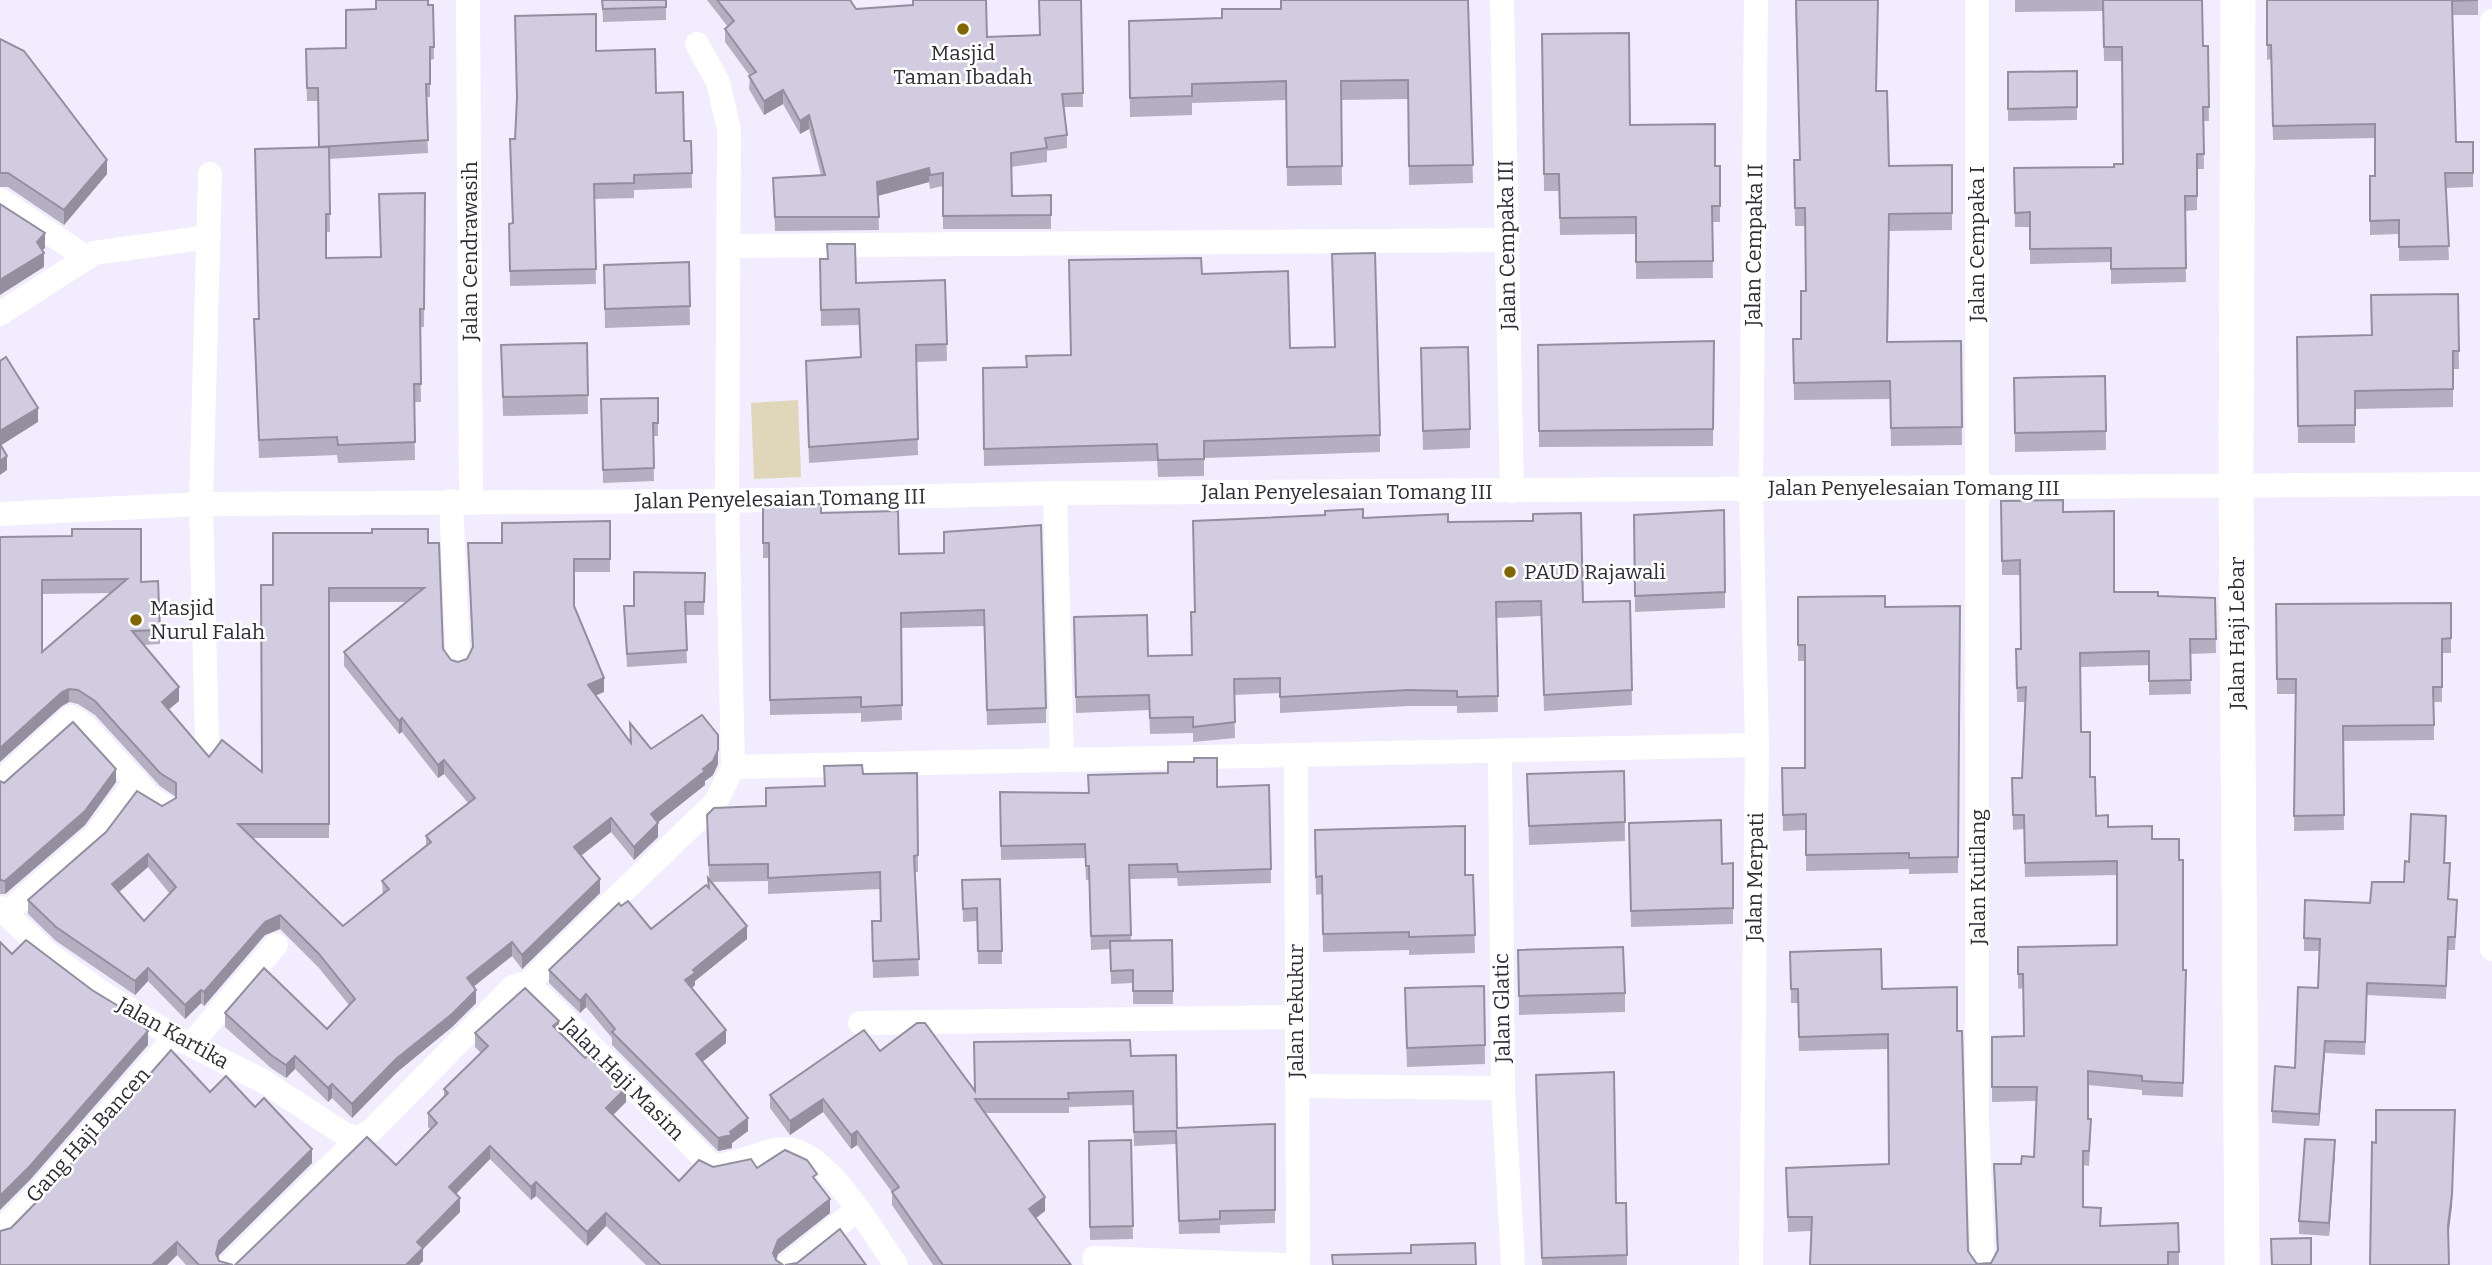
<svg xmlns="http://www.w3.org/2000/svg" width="2492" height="1265" font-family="Bitter,serif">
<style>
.green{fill:#e0d6b9}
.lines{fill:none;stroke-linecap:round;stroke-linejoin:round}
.street{stroke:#fff;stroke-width:24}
.secondary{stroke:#fff;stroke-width:35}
.wall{fill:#b5afc2;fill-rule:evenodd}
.shaded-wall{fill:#938f9e}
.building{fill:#d2cce1;stroke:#938f9e;stroke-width:2;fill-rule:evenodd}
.poi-dot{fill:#826600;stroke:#fff;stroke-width:2.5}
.labels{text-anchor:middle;stroke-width:5;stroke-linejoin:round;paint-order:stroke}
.poi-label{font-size:21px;fill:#2f2d35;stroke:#fff;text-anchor:start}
.street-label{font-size:21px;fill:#2f2d35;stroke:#fff}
</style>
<rect width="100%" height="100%" fill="#f1ecfe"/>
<path class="green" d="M798 400 801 477 754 479 751 403Z"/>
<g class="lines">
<g class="street">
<path d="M468 0 471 501"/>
<path d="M1502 0 1512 491"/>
<path d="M1977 0V1119L1983 1265"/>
<path d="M2492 21V949"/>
<path d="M0 200 87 258"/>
<path d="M730 246 1507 240"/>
<path d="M0 314 94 253 209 237"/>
<path d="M1055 493 1062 758"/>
<path d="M451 501 458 661"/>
<path d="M0 514 201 504 727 501 1055 493 2492 484"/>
<path d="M207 741 201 504 210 174"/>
<path d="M1500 752 1503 1088 1513 1265"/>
<path d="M1296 757 1298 1265"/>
<path d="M733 767 1757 745"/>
<path d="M0 782 71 717 84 725 151 798 163 805"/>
<path d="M0 908 46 952 101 992 175 1037 263 1081 346 1135 359 1138"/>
<path d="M5 914 96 835 136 781"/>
<path d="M527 984 716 802 733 767 727 501 729 130 718 82 697 44"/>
<path d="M860 1023 1296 1017"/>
<path d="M191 1044 276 945"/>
<path d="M1297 1086 1503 1088"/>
<path d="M0 1231 41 1190 175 1037"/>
<path d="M1094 1258 1286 1265"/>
<path d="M230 1265 359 1138 372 1130 513 987 522 984 536 991 712 1166C739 1166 765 1148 786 1149 827 1150 874 1234 896 1265"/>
<path d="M788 1265 857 1210"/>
<path d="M1751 1265 1757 745 1751 489 1756 0"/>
</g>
<path class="secondary" d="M2238 0 2236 486 2242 1265"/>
</g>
<g class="wall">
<path d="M602 0 666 7V20L603 22Z"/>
<path d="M707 0H850L856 9 987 37 1040 35 1081 0 1083 107H1064L1067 135V148L1047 151V162L1011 167 1012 196 1051 195V229H943V186L930 189 929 182 878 196 879 230 775 231 773 178 821 175 809 129 800 134 783 104 764 115 749 89 750 76 725 42V29L728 27Z"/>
<path d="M1468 0 1473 183 1409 185 1408 99 1341 100 1342 185 1287 186 1286 100 1192 103V115L1130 117 1129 40 1222 18 1281 9Z"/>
<path d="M1795 0 1876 91 1889 166 1952 165V230L1889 231 1888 342 1961 341 1962 445 1891 446 1890 399 1794 400 1793 339H1801L1806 291 1805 226H1795L1794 160H1800Z"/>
<path d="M2015 0H2202L2203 46H2208L2209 121H2203L2204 169H2197V210L2185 211 2186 282 2111 284V262L2030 264V227H2015L2014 168 2114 167 2123 164 2122 61H2104L2103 11 2015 12Z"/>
<path d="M2267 0H2478V15H2452L2456 142H2473V187L2446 188 2449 260 2399 261V234L2370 235V176H2375V138L2273 140 2271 59 2267 60Z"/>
<path d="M433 5 434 59 430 60V97H426L428 153 329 159 330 232H326V258L380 257 425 193 424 327H420L421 402H414L415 460 338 463 337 455 259 458 254 319H258L319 147 318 101H307L306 49 346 48 376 9Z"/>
<path d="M1542 34 1630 125 1715 166H1720V222H1712L1713 278 1636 279V234L1560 235 1559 191H1544Z"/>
<path d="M0 39 107 174 64 225 8 187H0Z"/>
<path d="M596 51 656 93 684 141H691L692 188 634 190V198L594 199 596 284 510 286 509 224 513 223 515 139Z"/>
<path d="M2077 71V120L2008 121V72Z"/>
<path d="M827 244 856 283 945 280 947 361 916 362 918 455 809 463 806 378 860 357 859 325 821 326 820 259H827Z"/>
<path d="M689 262 690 325 605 328 604 265Z"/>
<path d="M1202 274 1290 348 1380 435V452L1204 458V476L1158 477 1157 461 984 466 983 368 1026 367 1071 355Z"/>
<path d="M2458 294 2459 369H2453V407L2355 409V443H2298L2297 337 2372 335Z"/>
<path d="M1714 341 1713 446 1539 447 1538 345Z"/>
<path d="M587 343 588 414 503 416 501 345Z"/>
<path d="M1421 367 1470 429V448L1423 450Z"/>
<path d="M2105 376 2106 450 2015 452 2014 378Z"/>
<path d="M658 398V436H653L654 481 603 483 601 399Z"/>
<path d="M763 500 797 505 821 513 899 554 944 553V532L1046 708V723L987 725 984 626 901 628 902 720 861 722V713L770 715 769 558H763Z"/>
<path d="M2001 501 2063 512 2114 592 2158 596 2215 598 2216 653 2190 654 2191 694 2149 695V665L2081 667V732L2090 777 2096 816 2108 827 2152 839 2179 860 2183 970 2186 985 2183 1097 2142 1095V1090L2088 1085V1119L2091 1133 2089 1166 2083 1165V1207L2100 1226 2178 1223 2179 1265H1810L1811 1231 1788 1232 1786 1168 1889 1164 1888 1049 1799 1051 1798 1003H1791L1790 952 1882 989 1957 1031 1968 1251 1977 1264 1991 1263 1997 1251 1994 1164H2021L2034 1157 2037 1101 1992 1102V1037L2024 1036 2023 988 2018 989V947L2117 945V875L2025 877 2024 829 2013 830 2012 778H2022L2025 702H2017L2016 649H2020V575H2002Z"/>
<path d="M1634 515 1725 592V608L1635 612Z"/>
<path d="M1363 518 1448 522 1583 602 1630 601 1632 705 1544 711 1541 616 1496 618 1498 712 1457 713V706H1408L1280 713V693L1234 695 1235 738 1193 742V733L1150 734 1149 710 1076 713 1074 617 1148 656 1192 655 1195 612Z"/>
<path d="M610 521V572H574V606L604 692 595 695 630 742V723L651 749 718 764 713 775 705 781V785L657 822 658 837 634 860 611 832 581 856 600 893 522 969 512 956 474 986 476 1003 452 1027 396 1073 352 1118 332 1098 328 1102 295 1069 286 1078 271 1068 225 1027V1013L327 1029 349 1005 319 968 280 929 265 935 204 1006 201 1003 185 1019 148 981 135 995 56 941 28 914V900L162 806 176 799V797L160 786 95 715 78 704 69 702 62 706 0 537 141 582 160 630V644L143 645 179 701 168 710 209 757 262 772 273 585 428 543 443 649 451 660 458 662 467 659 472 648 468 543H502ZM111 593 42 652V594ZM329 602H407L344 652V666L399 734 402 732 438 778 444 774 468 803 426 836V846L382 881 383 895 343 926 252 838H329ZM148 867 170 894 144 921 119 892Z"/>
<path d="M705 573 704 615H685L687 663 627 667 624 606H634Z"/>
<path d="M1798 597 1885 607 1960 606 1958 873 1909 874V869L1806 871V830L1783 831 1782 768H1805V661H1798Z"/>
<path d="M2451 603V653H2442V702H2434V740L2343 741 2344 830 2294 831 2296 694H2277L2276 604Z"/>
<path d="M1624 771 1625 841 1529 845 1527 774Z"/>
<path d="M917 773 918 872H915L919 976 873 978 872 921H881L880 889 768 894V881L712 882 747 939 695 981V985L692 988 726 1043 702 1062 748 1131 732 1143V1148L718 1151 612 1045V1038L586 1007 580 1013 549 983V970L621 906 651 929 708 887 709 879 707 815 766 806 863 774Z"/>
<path d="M0 781 4 783 116 782 85 825 5 894H0Z"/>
<path d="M1269 785 1271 883 1178 886 1177 878 1130 879 1131 941 1172 940 1173 1004H1133V983L1111 984 1110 949 1091 950 1089 880H1086L1085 858 1001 860 1000 792 1088 793Z"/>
<path d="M1629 823 1722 864 1733 863V924L1631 927Z"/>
<path d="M2446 829 2445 863 2450 876 2449 899 2457 912 2455 950H2448L2446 999 2367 995 2365 1055 2325 1053 2319 1126 2272 1123V1111L2295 1068 2318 988 2320 951H2304V938L2370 903 2404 882 2409 862Z"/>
<path d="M1315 830 1465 875H1473L1475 953 1409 955V950L1323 952 1322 894 1316 895Z"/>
<path d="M1000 879 1002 964H978L977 921 963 922 962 880Z"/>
<path d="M1518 950 1625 993V1012L1519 1015Z"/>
<path d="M1484 986 1485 1064 1407 1067 1405 1007Z"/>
<path d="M559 1031 626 1102 613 1115 679 1181 713 1167 757 1168 817 1182 830 1213 778 1254 776 1260 783 1265H646L606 1226 587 1246 536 1196 531 1200 490 1159 456 1194 460 1212 423 1249V1261L419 1265H235L396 1165 430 1129 428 1127V1113L444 1097V1089L481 1053 475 1047V1033Z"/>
<path d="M880 1051 975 1090 1131 1056 1177 1128 1275 1124V1223L1220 1225V1233L1179 1234 1176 1144 1134 1146 1133 1105 1069 1107V1113H984L1045 1211 1036 1218 1071 1265H933L892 1205V1192L857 1145 851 1149 823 1112 790 1135 770 1108V1095Z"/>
<path d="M1536 1075 1616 1203H1626L1627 1265H1542Z"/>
<path d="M210 1092 255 1107 312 1163 219 1255 218 1259 219 1261 233 1265H186L177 1255 167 1265H0L11 1228Z"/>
<path d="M1131 1140 1133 1239 1090 1240 1089 1141Z"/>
<path d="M2335 1153 2329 1236 2299 1234V1221Z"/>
</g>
<g class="shaded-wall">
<path d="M783 90V104L764 115V101Z"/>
<path d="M809 115V129L800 134V121Z"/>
<path d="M107 160V174L64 225V210Z"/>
<path d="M929 168V182L877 196V182Z"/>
<path d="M45 233V248L37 256V242Z"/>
<path d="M44 253V267L0 295V280Z"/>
<path d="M38 408V422L0 446V431Z"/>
<path d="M7 456V470L0 475V461Z"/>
<path d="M604 678V692L588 699V685Z"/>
<path d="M179 687V701L162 715V702Z"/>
<path d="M69 689V702L62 706 0 762V748L62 692Z"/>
<path d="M402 718V732L399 734V721Z"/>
<path d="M718 750V764L713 775 705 781V785L651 828V814L703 769Z"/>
<path d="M444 760V774L438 778V765Z"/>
<path d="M116 769V782L85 825 5 894V881Z"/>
<path d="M611 818V832L574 861V847Z"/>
<path d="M658 823V837L634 860V847Z"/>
<path d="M148 854V867L112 898V884Z"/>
<path d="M600 879V893L522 969V955Z"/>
<path d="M280 915V929L265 935 204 1006V992L265 922Z"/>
<path d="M747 926V939L695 981V985L685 993V980L693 970Z"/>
<path d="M512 942V956L467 992V978Z"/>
<path d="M148 968V981L135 995V981Z"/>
<path d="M201 990V1003L185 1019V1005Z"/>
<path d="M476 990V1003L452 1027 396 1073 352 1118V1104L396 1059Z"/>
<path d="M586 994V1007L580 1013V1001Z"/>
<path d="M559 1021V1034L553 1026Z"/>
<path d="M726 1030V1043L696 1067V1054Z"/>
<path d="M148 1031V1045L30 1180 0 1210V1196Z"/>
<path d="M2325 1041V1053L2319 1126V1114Z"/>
<path d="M295 1056V1069L286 1078V1065Z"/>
<path d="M332 1084V1098L328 1102V1088Z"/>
<path d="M626 1088V1102L606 1122V1108Z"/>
<path d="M823 1099V1112L790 1135V1121Z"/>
<path d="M748 1118V1131L732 1143V1148L718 1151V1138L730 1132Z"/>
<path d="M2455 1122 2452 1206 2448 1238V1226Z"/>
<path d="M857 1131V1145L851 1149V1135Z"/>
<path d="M2335 1140V1153L2329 1236V1223Z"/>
<path d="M490 1146V1159L449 1201V1187Z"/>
<path d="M312 1149V1163L219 1255 216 1265V1254L219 1241Z"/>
<path d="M536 1182V1196L531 1200V1187Z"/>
<path d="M1045 1197V1211L1029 1223V1209Z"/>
<path d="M460 1198V1212L423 1249V1261L419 1265H406L417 1242Z"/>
<path d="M830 1199V1213L778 1254 774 1265 773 1253 778 1240Z"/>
<path d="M606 1213V1226L587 1246V1232Z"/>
<path d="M177 1242V1255L167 1265H152Z"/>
</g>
<g class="building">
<path d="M376 0H428V5H433L434 47H430V84H426L428 140 319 147 318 88H307L306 49 346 48V10L376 9Z"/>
<path d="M602 0H666V7L603 9Z"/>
<path d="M717 0H850L856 9 913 5V0H986L987 37 1040 35 1039 0H1081L1083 93 1062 94 1067 135 1045 138 1047 148 1011 153 1012 196 1051 195V215L943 216V173L930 175 929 168 877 182 879 217H775L773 178 825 175 809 115 800 121 783 90 764 101 749 76 756 72 725 29 734 21Z"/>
<path d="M1281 0H1468L1473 165 1409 166 1408 80 1341 81 1342 166 1287 167 1286 81 1192 84V96L1130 98 1129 21 1222 18V9H1281Z"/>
<path d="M1796 0H1878L1876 91H1887L1889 166 1952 165V213L1889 214 1887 342 1961 341 1962 427 1891 428 1890 381 1794 383 1793 339H1801V291H1806L1805 208H1795L1794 160H1800Z"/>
<path d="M2103 0H2202L2203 46H2208L2209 107H2203L2204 154H2197V196H2185L2186 268 2111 269V248L2030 249V212L2015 213 2014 168 2114 167V164H2123L2122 47H2104Z"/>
<path d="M2267 0H2478L2452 1 2456 142H2473V173H2445L2449 246 2399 247V220L2370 221V176H2375V124L2273 126 2271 45H2267Z"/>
<path d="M596 14V51L655 49 656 93 683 92 684 141H691L692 173 634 175V183L594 184 596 269 510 271 509 224 513 223 510 139H515L517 98 515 16Z"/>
<path d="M1629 33 1630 125 1715 124V166H1720V206H1712L1713 261 1636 262V217L1560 218 1559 174H1544L1542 34Z"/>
<path d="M0 39 24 51 107 160 64 210 8 173H0Z"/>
<path d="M2077 71V107L2008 109V72Z"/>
<path d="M329 147 330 214H326V258L381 257 379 194 425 193 424 309H420L421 384H414L415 442 338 445 337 437 259 440 254 319H259L255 149Z"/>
<path d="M0 204 45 233 37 242 44 253 0 280Z"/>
<path d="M827 244H855L856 283 945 280 947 344 916 345 918 439 809 447 806 361 861 357 859 309 821 310 820 259H828Z"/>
<path d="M1375 253 1380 435 1204 441V459L1158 460 1157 444 984 449 983 368 1027 367 1026 356 1071 355 1069 260 1201 258 1202 274 1288 271 1290 348 1335 347 1332 254Z"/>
<path d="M689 262 690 306 605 309 604 265Z"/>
<path d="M2458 294 2459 351H2453V389L2355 391V425L2298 426 2297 337 2372 335 2371 295Z"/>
<path d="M1714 341 1713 429 1539 431 1538 345Z"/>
<path d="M587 343 588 395 503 397 501 345Z"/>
<path d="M1468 347 1470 429 1423 431 1421 348Z"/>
<path d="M6 357 38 408 0 431V361Z"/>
<path d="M2105 376 2106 431 2015 433 2014 378Z"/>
<path d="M658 398V423H653L654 468 603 470 601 399Z"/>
<path d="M0 444 7 456 0 461Z"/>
<path d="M797 499V505L821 504V513L898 511 899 554 944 553V532L1041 525 1046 708 987 710 984 610 901 613 902 705 861 707V697L770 700 769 543H763V500Z"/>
<path d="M2063 500V512L2114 511V592H2158V596L2215 598 2216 639H2190L2191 680 2149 681V651L2080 653 2081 732H2090V777H2095L2096 816 2108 815V827L2152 826V839H2179V860H2183V970H2186L2183 1083 2142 1081V1076L2088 1071V1119H2091L2089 1151H2083V1207L2101 1208 2100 1226 2178 1223 2179 1252H2168V1265H1810L1812 1217H1788L1786 1168 1889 1164 1888 1034 1799 1037 1798 989H1791L1790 952 1881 949 1882 989 1957 987V1031H1962L1968 1251 1977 1264 1991 1263 1998 1250 1994 1164H2021L2022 1156 2034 1157 2037 1087H1992V1037L2024 1036 2023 974H2018V947L2117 945V861L2025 863 2024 815H2013L2012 778H2022L2026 687 2017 688 2016 649H2021L2020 560 2002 561 2001 501Z"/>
<path d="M1363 509V518L1448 514V522L1533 521V514L1581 513 1583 602 1630 601 1632 690 1544 695 1541 601 1496 602 1498 696 1457 697V691L1408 690 1280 697V678L1234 679 1235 722 1193 727V717L1150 718 1149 695 1076 697 1074 617 1147 615 1148 656 1192 655 1191 612H1195L1193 521 1325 515V511Z"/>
<path d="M1724 510 1725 592 1635 596 1634 515Z"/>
<path d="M610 521V559H574V606L604 678 588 685 631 743 630 723 651 749 702 715 718 735V750L713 761 703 769 705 771 651 814 658 823 634 847 611 818 574 847 600 879 522 955 512 942 467 978 476 990 452 1014 396 1059 352 1104 332 1084 328 1088 295 1056 286 1065 271 1055 225 1013 264 968 327 1029 355 999 319 954 280 915 265 922 204 992 201 990 185 1005 148 968 135 981 56 927 28 900 106 832 137 791 162 806 176 798V783L160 773 95 701 78 690 69 689 62 692 0 748V537L72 536V529H141V582L158 581 160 630 132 631 179 687 162 702 209 757 222 740 262 772 261 585H273V533H372V529H428V543H439L443 649 451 660 458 662 467 659 473 647 468 543H502V523ZM127 579 42 652V580ZM329 588H424L344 652 399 721 402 718 438 765 444 760 475 798 426 836 431 842 382 881 389 889 343 926 238 824H329ZM148 854 176 887 144 921 112 884Z"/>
<path d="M634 572 705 573 704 602H685L687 650 627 654 624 606H634Z"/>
<path d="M1885 596V607L1960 606 1958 857 1909 858V853L1806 855V814L1783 815 1782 768H1805V645H1798V597Z"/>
<path d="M2451 603V638L2442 639V687H2433L2434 725 2343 726 2344 815 2294 816 2296 679H2277L2276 604Z"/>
<path d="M73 722 116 769 85 811 5 881 0 880V781L4 783Z"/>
<path d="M1194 758H1217V787L1269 785 1271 869 1178 872 1177 864 1129 865 1131 935 1091 936 1089 866H1086L1085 844 1001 846 1000 792 1089 793 1088 775 1168 773V762H1194Z"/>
<path d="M862 765 863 774 917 773 918 855 914 856 919 959 873 961 872 921H881L880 872 768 878V864L709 865 707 815 714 808 766 806V788L825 786 824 766Z"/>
<path d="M1624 771 1625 822 1529 826 1527 774Z"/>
<path d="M2411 814 2446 816 2444 863H2450L2448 899 2457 900 2455 937H2448L2446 986 2367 983 2365 1042 2325 1041 2319 1114 2272 1111 2275 1066 2295 1068 2298 987 2318 988 2320 939 2304 938 2305 900 2370 903 2372 882H2404L2405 861 2409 862Z"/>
<path d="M1721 820 1722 864 1733 863V908L1631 911 1629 823Z"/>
<path d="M1465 826V875H1473L1475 935 1409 937V932L1323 934 1322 876 1316 877 1315 830Z"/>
<path d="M708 878 747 926 693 970 695 973 685 980 726 1030 696 1054 748 1118 730 1132 732 1135 718 1138 612 1032 615 1029 586 994 580 1001 549 970 619 903 621 906 628 901 651 929 706 885 709 888Z"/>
<path d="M1000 879 1002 951H978L977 908 963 909 962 880Z"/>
<path d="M26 940 92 990 133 1015 148 1031 30 1166 0 1196V942L12 954Z"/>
<path d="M1172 940 1173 991H1133V970L1111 971 1110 941Z"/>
<path d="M1623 947 1625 993 1519 996 1518 950Z"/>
<path d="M1484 986 1485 1045 1407 1048 1405 988Z"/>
<path d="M525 988 559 1021 553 1026 585 1058 591 1053 626 1088 606 1108 679 1181 699 1160 713 1167 751 1159 757 1168 785 1150 807 1160 817 1174 813 1177 830 1199 778 1240 773 1253 776 1260 783 1265H661L606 1213 587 1232 536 1182 531 1187 490 1146 449 1187 460 1198 417 1242 423 1248 406 1265H235L367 1137 396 1165 437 1123 428 1113 448 1093 444 1089 488 1046 475 1033Z"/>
<path d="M917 1023H925L975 1091 974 1042 1130 1040 1131 1056 1176 1055 1177 1128 1275 1124V1210L1220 1211V1219L1179 1221 1176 1131 1134 1132 1133 1091 1068 1093 1069 1099H975L1045 1197 1029 1209 1071 1265H943L892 1192 899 1187 857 1131 851 1135 823 1099 790 1121 770 1095 864 1030 880 1051Z"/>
<path d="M171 1050 210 1092 226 1076 255 1107 264 1098 312 1149 219 1241 216 1254 219 1261 233 1265H199L177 1242 152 1265H0V1231L11 1228 52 1186Z"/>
<path d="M1614 1072 1616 1203H1626L1627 1255 1542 1258 1536 1075Z"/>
<path d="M2376 1110H2455L2452 1194 2448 1226 2449 1265H2370L2372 1142 2376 1143Z"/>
<path d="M2305 1139 2335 1140 2329 1223 2299 1221Z"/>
<path d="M1131 1140 1133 1226 1090 1227 1089 1141Z"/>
<path d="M840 1229 866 1265H785L797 1263Z"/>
<path d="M2311 1238V1265H2272L2271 1239Z"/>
<path d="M1475 1243 1476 1265H1333L1332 1255 1411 1253V1245Z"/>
</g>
<g class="poi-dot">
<circle cx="963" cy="29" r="7"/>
<circle cx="1510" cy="572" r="7"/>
<circle cx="136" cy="620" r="7"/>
</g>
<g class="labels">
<g class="poi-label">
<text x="963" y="60" text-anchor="middle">Masjid<tspan x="963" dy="24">Taman Ibadah</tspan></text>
<text x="1524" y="579">PAUD Rajawali</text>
<text x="150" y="615">Masjid<tspan x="150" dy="24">Nurul Falah</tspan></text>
</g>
<g class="street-label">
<text transform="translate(1977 244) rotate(-90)" y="7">Jalan Cempaka I</text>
<text transform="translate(1507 245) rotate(-91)" y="7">Jalan Cempaka III</text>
<text transform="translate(1754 245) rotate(-89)" y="7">Jalan Cempaka II</text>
<text transform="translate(470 251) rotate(-90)" y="7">Jalan Cendrawasih</text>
<text x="1914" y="495">Jalan Penyelesaian Tomang III</text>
<text x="1347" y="499">Jalan Penyelesaian Tomang III</text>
<text transform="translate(780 499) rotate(-1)" y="7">Jalan Penyelesaian Tomang III</text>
<text transform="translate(2237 633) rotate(-90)" y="7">Jalan Haji Lebar</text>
<text transform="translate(1755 877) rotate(-89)" y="7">Jalan Merpati</text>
<text transform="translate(1978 877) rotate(-90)" y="7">Jalan Kutilang</text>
<text transform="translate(1502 1008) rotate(-91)" y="7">Jalan Glatic</text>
<text transform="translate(1296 1011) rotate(-90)" y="7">Jalan Tekukur</text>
<text transform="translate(173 1033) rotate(29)" y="7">Jalan Kartika</text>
<text transform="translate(623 1079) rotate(45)" y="7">Jalan Haji Masim</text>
<text transform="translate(88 1135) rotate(-48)" y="7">Gang Haji Bancen</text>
</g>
</g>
</svg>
